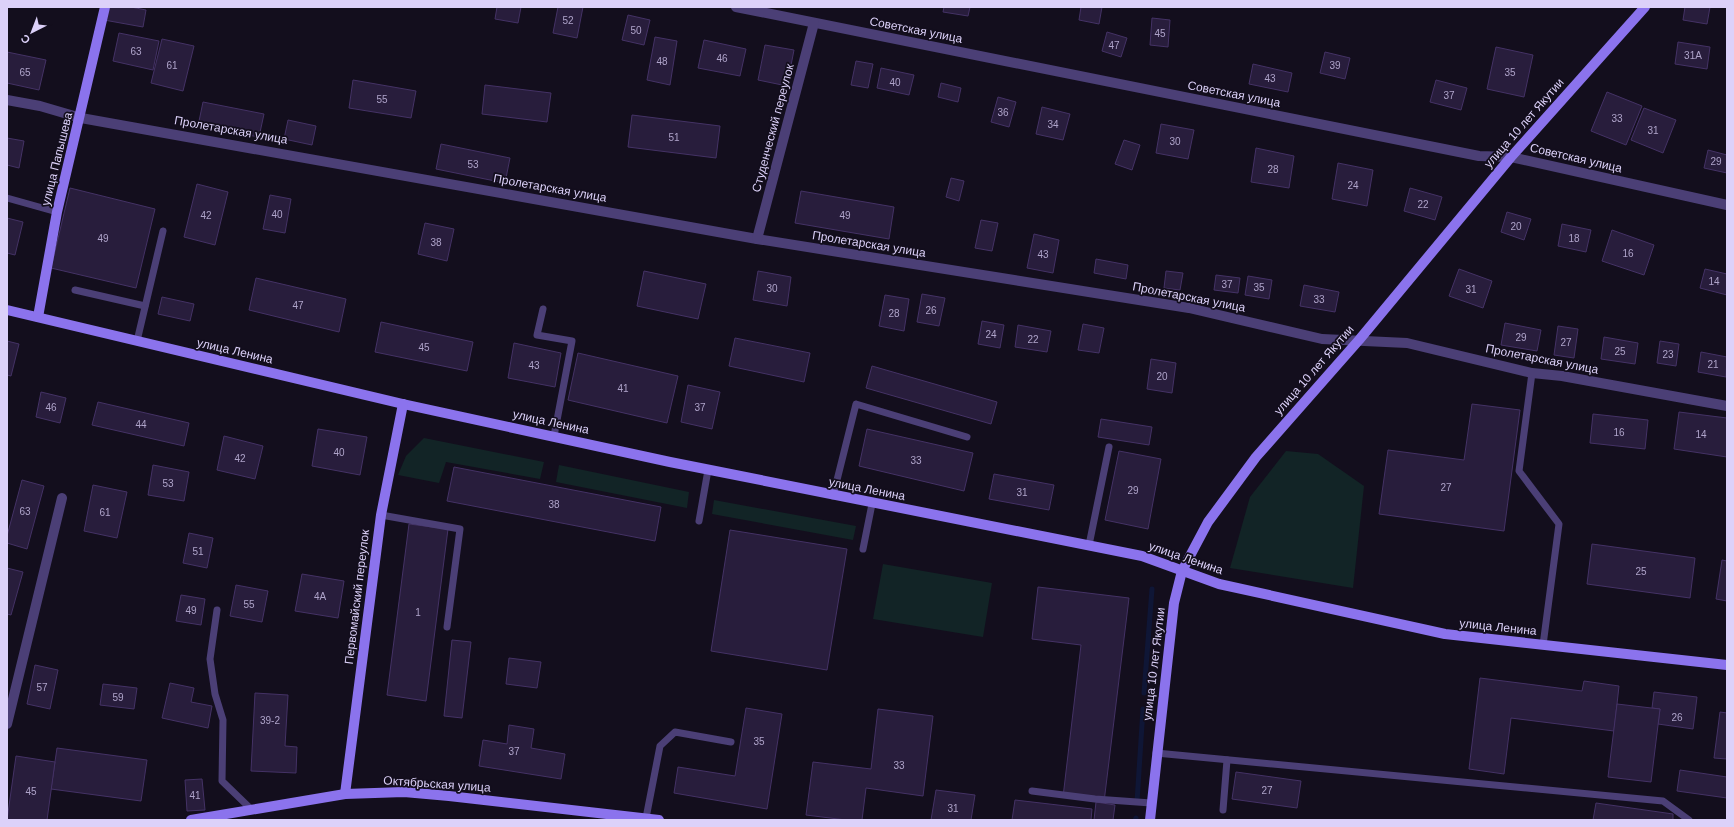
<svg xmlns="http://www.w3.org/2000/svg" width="1734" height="827" font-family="Helvetica,sans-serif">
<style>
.green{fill:#122426}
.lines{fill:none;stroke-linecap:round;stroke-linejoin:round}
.stream{stroke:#0f1636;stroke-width:5}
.building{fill:#281d3c;stroke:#443265}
.lane{stroke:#4b3f76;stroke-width:7}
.street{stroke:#4b3f76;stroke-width:10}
.secondary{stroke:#8b73ed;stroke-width:10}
.labels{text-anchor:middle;stroke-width:3.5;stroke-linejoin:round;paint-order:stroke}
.number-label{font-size:10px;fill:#afa4ca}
.street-label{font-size:12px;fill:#dcd1f9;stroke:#130e1d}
</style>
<rect width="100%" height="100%" fill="#130e1d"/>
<g class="green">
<path d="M424 438 544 462 540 479 446 462 439 483 398 475 406 456Z"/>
<path d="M1286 451 1318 454 1364 486 1353 588 1230 568 1250 497Z"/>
<path d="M559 465 689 492 687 508 556 482Z"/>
<path d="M714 500 856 526 853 540 712 514Z"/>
<path d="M883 564 992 583 983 637 873 619Z"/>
</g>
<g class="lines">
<g class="stream">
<path d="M1144 693 1152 589"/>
<path d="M1137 802 1143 709"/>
<path d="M1135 820 1136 818"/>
</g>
</g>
<g class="building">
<path d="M106 7H131L146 10 143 27 104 20Z"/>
<path d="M497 7H521L518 23 495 19Z"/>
<path d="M558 7H583L577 38 553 33Z"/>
<path d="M944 7H970L968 16 943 12Z"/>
<path d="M1081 7H1102L1099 24 1079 20Z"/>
<path d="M1685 7H1710L1707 24 1683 20Z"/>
<path d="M628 15 650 20 644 45 622 40Z"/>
<path d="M1152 18 1170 20 1168 47 1150 45Z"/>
<path d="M1107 32 1127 38 1121 57 1102 51Z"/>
<path d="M119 33 159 41 153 70 113 61Z"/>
<path d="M655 37 677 41 670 85 647 80Z"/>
<path d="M162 39 194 46 183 91 151 83Z"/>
<path d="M704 40 746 49 740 76 698 68Z"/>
<path d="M1678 42 1710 47 1707 69 1675 64Z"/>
<path d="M765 45 794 50 787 86 758 80Z"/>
<path d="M1496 47 1533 55 1524 97 1487 89Z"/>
<path d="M7 52 46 60 39 90 7 83Z"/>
<path d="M1325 52 1350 58 1345 79 1320 73Z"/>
<path d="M856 61 873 64 868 88 851 85Z"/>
<path d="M1253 64 1292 73 1288 92 1249 84Z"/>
<path d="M881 68 914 75 909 95 877 88Z"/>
<path d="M353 80 416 91 411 118 349 108Z"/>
<path d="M1436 80 1467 88 1461 110 1430 102Z"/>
<path d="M941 83 961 88 958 102 938 97Z"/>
<path d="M485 85 551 93 547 122 482 114Z"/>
<path d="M1607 92 1642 106 1626 145 1591 131Z"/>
<path d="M998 97 1016 102 1009 127 991 122Z"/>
<path d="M203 102 264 114 259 137 198 126Z"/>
<path d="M1042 107 1070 114 1063 140 1036 134Z"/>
<path d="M1644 108 1676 120 1663 153 1631 140Z"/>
<path d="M632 115 720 126 716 158 628 147Z"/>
<path d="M288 120 316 126 312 145 284 139Z"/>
<path d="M1161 124 1194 130 1188 159 1156 153Z"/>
<path d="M7 138 24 141 19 168 7 165Z"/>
<path d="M1124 140 1140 145 1132 170 1115 164Z"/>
<path d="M441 144 510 158 505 183 436 169Z"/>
<path d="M1256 148 1294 156 1289 188 1251 182Z"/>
<path d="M1708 150 1727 155V173L1704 168Z"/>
<path d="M1338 163 1373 170 1367 206 1332 199Z"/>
<path d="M951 178 964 181 959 201 946 197Z"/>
<path d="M197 184 228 192 215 245 184 237Z"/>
<path d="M70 188 155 209 136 288 51 268Z"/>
<path d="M1410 188 1442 197 1435 220 1404 211Z"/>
<path d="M801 191 894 207 889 239 795 223Z"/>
<path d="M270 195 291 199 285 233 263 229Z"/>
<path d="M1507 212 1531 219 1524 240 1501 232Z"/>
<path d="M7 218 23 222 15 255 7 253Z"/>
<path d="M981 220 998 223 992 251 975 248Z"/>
<path d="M425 223 454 229 447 261 418 254Z"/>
<path d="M1562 224 1591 230 1586 252 1558 246Z"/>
<path d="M1612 230 1654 245 1644 275 1602 261Z"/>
<path d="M1034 234 1059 240 1053 273 1027 268Z"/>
<path d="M1096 259 1128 265 1126 279 1094 273Z"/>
<path d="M1459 269 1492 281 1483 308 1449 296Z"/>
<path d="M1705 269 1727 274V295L1700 288Z"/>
<path d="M644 271 706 284 698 319 637 306Z"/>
<path d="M758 271 791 277 787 306 753 300Z"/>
<path d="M1166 271 1183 273 1180 290 1164 288Z"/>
<path d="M1216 275 1240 278 1238 293 1214 290Z"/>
<path d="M1248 276 1272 280 1269 299 1245 295Z"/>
<path d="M256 278 346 299 339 332 249 310Z"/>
<path d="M1304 285 1339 292 1335 312 1300 306Z"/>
<path d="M922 294 945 298 939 326 917 322Z"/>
<path d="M885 295 909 299 904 331 879 326Z"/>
<path d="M162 297 194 304 190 321 158 314Z"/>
<path d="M982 321 1004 325 1000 348 978 344Z"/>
<path d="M381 322 473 342 467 371 375 352Z"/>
<path d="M1505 323 1541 330 1537 351 1501 345Z"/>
<path d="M1083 324 1104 328 1099 353 1078 350Z"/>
<path d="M1018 325 1051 331 1047 352 1015 347Z"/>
<path d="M1558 326 1578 329 1574 358 1554 355Z"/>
<path d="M1604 337 1638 343 1635 364 1601 359Z"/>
<path d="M735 338 810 353 804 382 729 366Z"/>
<path d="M7 341 19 344 11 376 7 375Z"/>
<path d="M1660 341 1679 344 1676 366 1657 363Z"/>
<path d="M514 343 561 353 555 387 508 378Z"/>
<path d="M1701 352 1727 357 1726 377 1698 372Z"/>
<path d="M578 353 678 376 667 423 568 400Z"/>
<path d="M1151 359 1176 363 1172 393 1147 389Z"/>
<path d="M872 366 997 402 991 424 866 388Z"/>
<path d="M688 385 720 392 712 429 681 422Z"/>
<path d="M41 392 66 398 60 423 36 417Z"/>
<path d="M98 402 189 423 184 446 92 425Z"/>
<path d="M1472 404 1520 410 1504 531 1379 514 1388 450 1464 460Z"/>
<path d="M1679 412 1727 418V457L1674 449Z"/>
<path d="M1593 414 1648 420 1645 449 1590 443Z"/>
<path d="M1101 419 1152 427 1149 445 1098 437Z"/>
<path d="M318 429 367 437 360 475 312 466Z"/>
<path d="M867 429 973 453 964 491 859 466Z"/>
<path d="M224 436 263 446 255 479 217 470Z"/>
<path d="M1119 451 1161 459 1148 529 1105 520Z"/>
<path d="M153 465 189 472 184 501 148 495Z"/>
<path d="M454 467 661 507 655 541 447 501Z"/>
<path d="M994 474 1054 485 1049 510 989 499Z"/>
<path d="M22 480 44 486 27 549 7 543V536Z"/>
<path d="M93 485 127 492 117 538 84 531Z"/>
<path d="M409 524 448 529 426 701 387 695Z"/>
<path d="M730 530 847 549 827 670 711 651Z"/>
<path d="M189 533 213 538 207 568 183 563Z"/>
<path d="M1592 544 1695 558 1690 598 1587 584Z"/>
<path d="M1722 560 1727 561V601L1716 599Z"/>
<path d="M7 568 23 572 11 615 7 614Z"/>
<path d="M302 574 344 581 338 618 295 611Z"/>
<path d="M236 585 268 591 262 622 230 616Z"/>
<path d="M1038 587 1129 598 1104 802 1063 797 1081 645 1032 639Z"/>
<path d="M181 595 205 599 201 625 176 621Z"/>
<path d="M452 640 471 642 462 718 444 716Z"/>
<path d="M509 658 541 662 537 688 506 684Z"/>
<path d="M35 665 58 670 50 709 27 704Z"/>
<path d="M1480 678 1582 691 1584 681 1619 686 1614 731 1511 718 1504 774 1469 769Z"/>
<path d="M170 683 194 688 191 702 212 706 208 728 162 718Z"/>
<path d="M103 684 137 688 134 709 100 705Z"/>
<path d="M1654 692 1697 697 1693 729 1658 724 1660 709 1652 708Z"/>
<path d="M255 693 288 695 285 746 297 747 296 773 251 771Z"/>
<path d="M1617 704 1660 709 1651 782 1608 777Z"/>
<path d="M746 708 782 714 767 809 674 793 678 767 735 776Z"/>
<path d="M878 709 933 716 923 796 866 788 862 820H846L806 815 813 762 871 769Z"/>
<path d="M1720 712 1727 713V759L1714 758Z"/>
<path d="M509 725 534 729 531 748 565 754 561 779 479 766 483 740 507 744Z"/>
<path d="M57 748 147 760 141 801 51 789Z"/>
<path d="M16 756 55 762 47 820H7Z"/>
<path d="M1680 770 1727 777V798L1677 791Z"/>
<path d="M1236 772 1301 781 1297 808 1232 799Z"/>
<path d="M202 779 205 810 187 811 185 780Z"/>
<path d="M936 790 975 795 971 820H931Z"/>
<path d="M1015 800 1092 809 1091 820H1012Z"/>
<path d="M1096 802 1115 805 1113 820H1094Z"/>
<path d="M1596 803 1673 814V820H1593Z"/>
</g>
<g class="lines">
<g class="lane">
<path d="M7 198 57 212"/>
<path d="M75 290 145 306"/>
<path d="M543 309 537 335 572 341 554 436"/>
<path d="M137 341 163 231"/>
<path d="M1532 373 1519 471 1559 524 1543 645"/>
<path d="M833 496 856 404 967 437"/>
<path d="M381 515 460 529 447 627"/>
<path d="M699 521 708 470"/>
<path d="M1089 545 1109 447"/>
<path d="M863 549 872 504"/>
<path d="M217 610 210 659 215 694 223 720 222 781 252 810"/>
<path d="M1156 753 1663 801 1689 820"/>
<path d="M1032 791 1095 799 1151 803"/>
<path d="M1223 810 1227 760"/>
<path d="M646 818 660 746 675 732 731 742"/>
</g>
<g class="street">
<path d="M736 7 1479 156 1511 157 1727 205"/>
<path d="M7 100 40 106 81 118 757 239 1189 308 1322 339 1407 343 1532 373 1562 376 1727 406"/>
<path d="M757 239 814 23"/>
<path d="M7 724 62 498"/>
</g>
<g class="secondary">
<path d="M7 310 403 404 670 462 1142 556 1219 584 1445 634 1727 665"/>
<path d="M38 317 57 212 105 7"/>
<path d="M345 794 381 515 403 404"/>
<path d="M191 820 345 794 404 792 449 796 659 820"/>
<path d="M1150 820 1174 603 1182 571 1208 522 1256 457 1359 340 1511 157 1645 7"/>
</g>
</g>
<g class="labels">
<g class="number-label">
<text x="568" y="24">52</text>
<text x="636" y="34">50</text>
<text x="1160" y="37">45</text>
<text x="1114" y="49">47</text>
<text x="136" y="55">63</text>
<text x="1693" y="59">31А</text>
<text x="722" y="62">46</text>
<text x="662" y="65">48</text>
<text x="172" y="69">61</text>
<text x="1335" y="69">39</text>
<text x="25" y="76">65</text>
<text x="1510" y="76">35</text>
<text x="1270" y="82">43</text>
<text x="895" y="86">40</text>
<text x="1449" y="99">37</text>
<text x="382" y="103">55</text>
<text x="1003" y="116">36</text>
<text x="1617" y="122">33</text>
<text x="1053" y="128">34</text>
<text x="1653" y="134">31</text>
<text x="674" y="141">51</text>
<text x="1175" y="145">30</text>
<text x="1716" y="165">29</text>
<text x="473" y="168">53</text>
<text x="1273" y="173">28</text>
<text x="1353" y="189">24</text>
<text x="1423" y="208">22</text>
<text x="277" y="218">40</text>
<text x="206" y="219">42</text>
<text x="845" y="219">49</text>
<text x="1516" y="230">20</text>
<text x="103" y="242">49</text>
<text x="1574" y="242">18</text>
<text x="436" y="246">38</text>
<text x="1628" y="257">16</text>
<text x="1043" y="258">43</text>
<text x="1714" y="285">14</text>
<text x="1227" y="288">37</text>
<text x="1259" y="291">35</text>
<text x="772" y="292">30</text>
<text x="1471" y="293">31</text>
<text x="1319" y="303">33</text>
<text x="298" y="309">47</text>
<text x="931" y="314">26</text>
<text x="894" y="317">28</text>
<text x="991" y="338">24</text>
<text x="1521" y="341">29</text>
<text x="1033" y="343">22</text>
<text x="1566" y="346">27</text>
<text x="424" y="351">45</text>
<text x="1620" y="355">25</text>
<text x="1668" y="358">23</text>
<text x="1713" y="368">21</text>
<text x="534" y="369">43</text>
<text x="1162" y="380">20</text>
<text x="623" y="392">41</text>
<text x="51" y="411">46</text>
<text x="700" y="411">37</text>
<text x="141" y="428">44</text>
<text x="1619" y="436">16</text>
<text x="1701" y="438">14</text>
<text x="339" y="456">40</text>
<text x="240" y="462">42</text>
<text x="916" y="464">33</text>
<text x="168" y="487">53</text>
<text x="1446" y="491">27</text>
<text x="1133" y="494">29</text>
<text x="1022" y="496">31</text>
<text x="554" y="508">38</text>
<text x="25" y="515">63</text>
<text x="105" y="516">61</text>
<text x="198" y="555">51</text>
<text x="1641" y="575">25</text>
<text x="320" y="600">4А</text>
<text x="249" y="608">55</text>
<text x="191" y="614">49</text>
<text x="418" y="616">1</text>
<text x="42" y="691">57</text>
<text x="118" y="701">59</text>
<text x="1677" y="721">26</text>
<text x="270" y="724">39-2</text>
<text x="759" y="745">35</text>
<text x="514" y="755">37</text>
<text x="899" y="769">33</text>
<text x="1267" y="794">27</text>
<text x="31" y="795">45</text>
<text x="195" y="799">41</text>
<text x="953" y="812">31</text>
</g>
<g class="street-label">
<text transform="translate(916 30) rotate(11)" y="4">Советская улица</text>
<text transform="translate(1234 94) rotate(11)" y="4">Советская улица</text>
<text transform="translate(1524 123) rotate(-49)" y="4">улица 10 лет Якутии</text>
<text transform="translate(773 128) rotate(-75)" y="4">Студенческий переулок</text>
<text transform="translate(231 130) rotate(10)" y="4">Пролетарская улица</text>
<text transform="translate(1576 158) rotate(13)" y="4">Советская улица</text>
<text transform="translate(57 159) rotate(-76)" y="4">улица Папышева</text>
<text transform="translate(550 188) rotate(10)" y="4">Пролетарская улица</text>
<text transform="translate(869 244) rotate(9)" y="4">Пролетарская улица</text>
<text transform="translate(1189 297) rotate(11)" y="4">Пролетарская улица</text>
<text transform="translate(235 351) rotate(13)" y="4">улица Ленина</text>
<text transform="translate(1542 359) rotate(11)" y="4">Пролетарская улица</text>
<text transform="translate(1314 370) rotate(-49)" y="4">улица 10 лет Якутии</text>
<text transform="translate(551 422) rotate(12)" y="4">улица Ленина</text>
<text transform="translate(867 489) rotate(11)" y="4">улица Ленина</text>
<text transform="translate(1186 558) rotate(19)" y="4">улица Ленина</text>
<text transform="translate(357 597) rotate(-83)" y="4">Первомайский переулок</text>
<text transform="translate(1498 627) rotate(6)" y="4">улица Ленина</text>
<text transform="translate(1154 664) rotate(-83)" y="4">улица 10 лет Якутии</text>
<text transform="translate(437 784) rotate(4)" y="4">Октябрьская улица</text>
</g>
</g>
<rect width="1734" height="827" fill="none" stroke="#dcd1f9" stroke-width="16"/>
<g transform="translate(32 32) rotate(222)" stroke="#130e1d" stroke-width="3" paint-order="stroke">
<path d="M0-3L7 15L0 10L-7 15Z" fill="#dcd1f9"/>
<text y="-6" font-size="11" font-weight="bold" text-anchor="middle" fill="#dcd1f9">С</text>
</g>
</svg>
